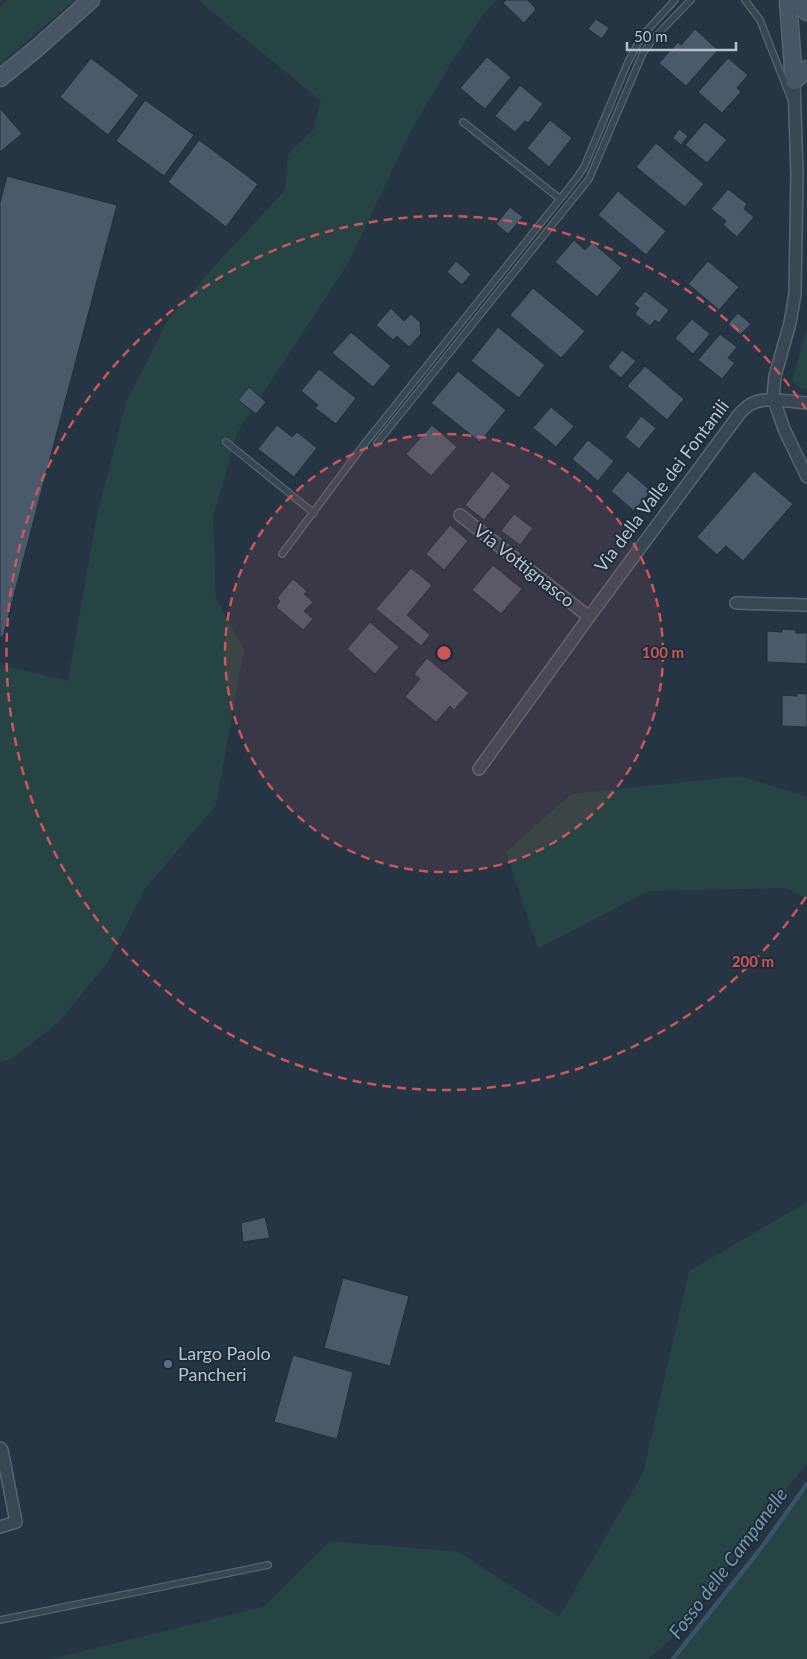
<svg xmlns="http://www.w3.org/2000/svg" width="807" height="1659" font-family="Lato,sans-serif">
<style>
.green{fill:#274444}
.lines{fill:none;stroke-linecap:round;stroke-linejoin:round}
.stream{stroke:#38536c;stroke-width:4.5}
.building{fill:#495b6a;stroke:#202e3a}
.lane-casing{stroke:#586570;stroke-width:8}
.street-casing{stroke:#586570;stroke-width:14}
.secondary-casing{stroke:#586570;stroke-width:19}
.lane{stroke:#394753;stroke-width:5.5}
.street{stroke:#394753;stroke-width:11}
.secondary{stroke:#475666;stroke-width:16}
.ring{fill:none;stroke:#cd565a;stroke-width:2.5;stroke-dasharray:9 6}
.service-dot{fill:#5c6f8a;stroke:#1e2c38;stroke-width:2}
.labels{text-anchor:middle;stroke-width:4;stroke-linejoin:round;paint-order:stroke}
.street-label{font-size:18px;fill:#b7c2cd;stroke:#1e2c38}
.poi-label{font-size:18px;fill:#b7c2cd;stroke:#1e2c38;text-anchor:start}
.water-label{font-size:19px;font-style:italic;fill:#7596b2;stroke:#1e2c38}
.centre{fill:#cd565a;stroke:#1e2c38;stroke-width:2.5}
.ring-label{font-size:15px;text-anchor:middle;font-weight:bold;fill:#cd565a;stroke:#1e2c38;stroke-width:4;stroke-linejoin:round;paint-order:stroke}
</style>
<rect width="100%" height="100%" fill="#253544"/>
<g class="green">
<path d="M7 0H75L0 64V7Z"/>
<path d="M198 0H497L482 16 450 65 409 134 349 262 238 431 213 517 216 599 244 649 216 805 144 890 107 963 60 1021 13 1058 0 1062V665L68 681 97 515 126 403 168 320 221 259 285 190 288 154 313 130 321 101Z"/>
<path d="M807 329V389H801L792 381Z"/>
<path d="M741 776 807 797V899L786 888 649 891 538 948 506 852 571 794Z"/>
<path d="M807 1202V1463L671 1639 648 1659H51L263 1607 330 1541 459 1552 559 1617 643 1473 689 1271Z"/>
<path d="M807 1484V1659H673L762 1547Z"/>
</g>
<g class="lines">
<path class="stream" d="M673 1659 762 1547 807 1484"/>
</g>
<g class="building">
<path d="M506 0H528L536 9 524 23 503 3Z"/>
<path d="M596 19 609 28 602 39 588 29Z"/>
<path d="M695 29 718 50 686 86 659 63 678 42 681 45Z"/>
<path d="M487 57 511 77 485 109 460 88Z"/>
<path d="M91 58 139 95 108 135 60 97Z"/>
<path d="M728 58 748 75 737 88 741 92 722 113 698 92Z"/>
<path d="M520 85 543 104 528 123 525 121 515 132 495 116Z"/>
<path d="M145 100 194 135 164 176 116 141Z"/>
<path d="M0 108 22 134 0 152Z"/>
<path d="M550 120 572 138 549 167 527 148Z"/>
<path d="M705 122 727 140 707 163 685 145Z"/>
<path d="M679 129 688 136 681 145 673 138Z"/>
<path d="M199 140 258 184 226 227 168 182Z"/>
<path d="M656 143 704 184 685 207 636 167Z"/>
<path d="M7 176 117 205 3 637H0V203Z"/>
<path d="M728 189 747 204 744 209 754 217 737 237 723 225 726 221 711 209Z"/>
<path d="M618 191 666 231 646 255 598 215Z"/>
<path d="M510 207 523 217 508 234 496 224Z"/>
<path d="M574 240 585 250 592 242 622 268 597 297 555 262Z"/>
<path d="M456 261 471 274 462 285 447 272Z"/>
<path d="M708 261 739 287 719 310 688 284Z"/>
<path d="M533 288 585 331 561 358 510 315Z"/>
<path d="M645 291 669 310 659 323 655 320 650 326 635 314 639 308 634 304Z"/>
<path d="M391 308 404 321 411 314 420 322 421 334 409 347 397 336 393 340 376 325Z"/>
<path d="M738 313 751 324 740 335 728 324Z"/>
<path d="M692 319 710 334 693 354 675 338Z"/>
<path d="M498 327 545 365 519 398 471 361Z"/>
<path d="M351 332 391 366 373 387 332 353Z"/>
<path d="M720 334 737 347 728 358 735 363 722 379 698 360Z"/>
<path d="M622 350 636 361 621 378 608 367Z"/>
<path d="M645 366 684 399 667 420 627 386Z"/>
<path d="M319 369 356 398 336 424 315 408 318 405 301 391Z"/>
<path d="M458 371 506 410 480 442 431 403Z"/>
<path d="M249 387 266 402 256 414 238 400Z"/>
<path d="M551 407 574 426 556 447 533 428Z"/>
<path d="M641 416 656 428 639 449 625 437Z"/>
<path d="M277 425 292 437 297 432 317 448 294 477 258 449Z"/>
<path d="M432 425 457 447 431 476 406 454Z"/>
<path d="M588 440 614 461 598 481 572 459Z"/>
<path d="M492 471 511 486 484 520 465 505Z"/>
<path d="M628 471 651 491 634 511 611 491Z"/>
<path d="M754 471 793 504 743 561 726 546 717 555 697 537Z"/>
<path d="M514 514 533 528 520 545 501 531Z"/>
<path d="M450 525 468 541 444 570 426 554Z"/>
<path d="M493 565 522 589 501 614 472 590Z"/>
<path d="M411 568 432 585 407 615 430 635 421 646 376 609Z"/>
<path d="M293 579 307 591 304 594 313 602 304 611 313 619 303 630 276 607 280 601 277 598Z"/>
<path d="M370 622 399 647 375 674 347 649Z"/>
<path d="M782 629 796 630V633H807V664L767 662V631L782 632Z"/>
<path d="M427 658 469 693 454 710 450 706 436 722 405 697 420 679 414 674Z"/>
<path d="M797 693 807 694V727L782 726V695L797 696Z"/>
<path d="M265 1217 270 1238 243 1242 241 1223Z"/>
<path d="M343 1278 409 1296 390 1366 324 1348Z"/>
<path d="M293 1355 353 1372 337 1439 274 1422Z"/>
</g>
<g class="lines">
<defs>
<g id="lane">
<path d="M745 0 760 20 791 99"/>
<path d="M463 122 560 199"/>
<path d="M226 442 314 513"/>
<path d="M377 443 589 179 643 53 654 38 691 0"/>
<path d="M282 554 362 447 576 179 584 167 628 62 642 36 675 0"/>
<path d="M0 1620 268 1565"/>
</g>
<g id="street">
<path d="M794 81 797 174 795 294 790 323 775 376 773 397 784 429 807 477"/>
<path d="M460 515 589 617"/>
<path d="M736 603 807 605"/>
<path d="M479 769 589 617 740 413C744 409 748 405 753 403 768 396 791 402 807 403"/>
<path d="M0 1448 2 1450 16 1522 0 1527"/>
</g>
<g id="secondary">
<path d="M788 0 794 81"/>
<path d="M795 0 807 12"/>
<path d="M0 78 36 49 91 0"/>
<path d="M794 81 807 69"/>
</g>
</defs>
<use href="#lane" class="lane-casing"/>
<use href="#street" class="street-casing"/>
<use href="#secondary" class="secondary-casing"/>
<use href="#lane" class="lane"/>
<use href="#street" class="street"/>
<use href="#secondary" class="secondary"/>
</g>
<circle cx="444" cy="653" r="219" fill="#cd565a" fill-opacity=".12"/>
<g class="ring">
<circle cx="444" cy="653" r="219"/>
<path d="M806 897A437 437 0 1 1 806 409"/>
</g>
<circle class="service-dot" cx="168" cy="1364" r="5"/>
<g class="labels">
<g class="street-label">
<text transform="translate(662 486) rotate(-53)" y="6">Via della Valle dei Fontanili</text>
<text transform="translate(524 566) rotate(38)" y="6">Via Vottignasco</text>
</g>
<g class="poi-label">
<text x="178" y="1360">Largo Paolo<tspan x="178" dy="21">Pancheri</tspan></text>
</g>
<g class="water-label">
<text transform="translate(728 1563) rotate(-53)" y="7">Fosso delle Campanelle</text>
</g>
</g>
<circle cx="444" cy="653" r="8" class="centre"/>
<g class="ring-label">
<text x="663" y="658">100 m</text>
<text x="753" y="967">200 m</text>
</g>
<path d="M627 42v8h109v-8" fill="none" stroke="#b7c2cd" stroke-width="2.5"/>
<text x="634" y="42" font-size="15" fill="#b7c2cd" stroke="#1e2c38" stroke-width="4" paint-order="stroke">50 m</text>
</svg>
